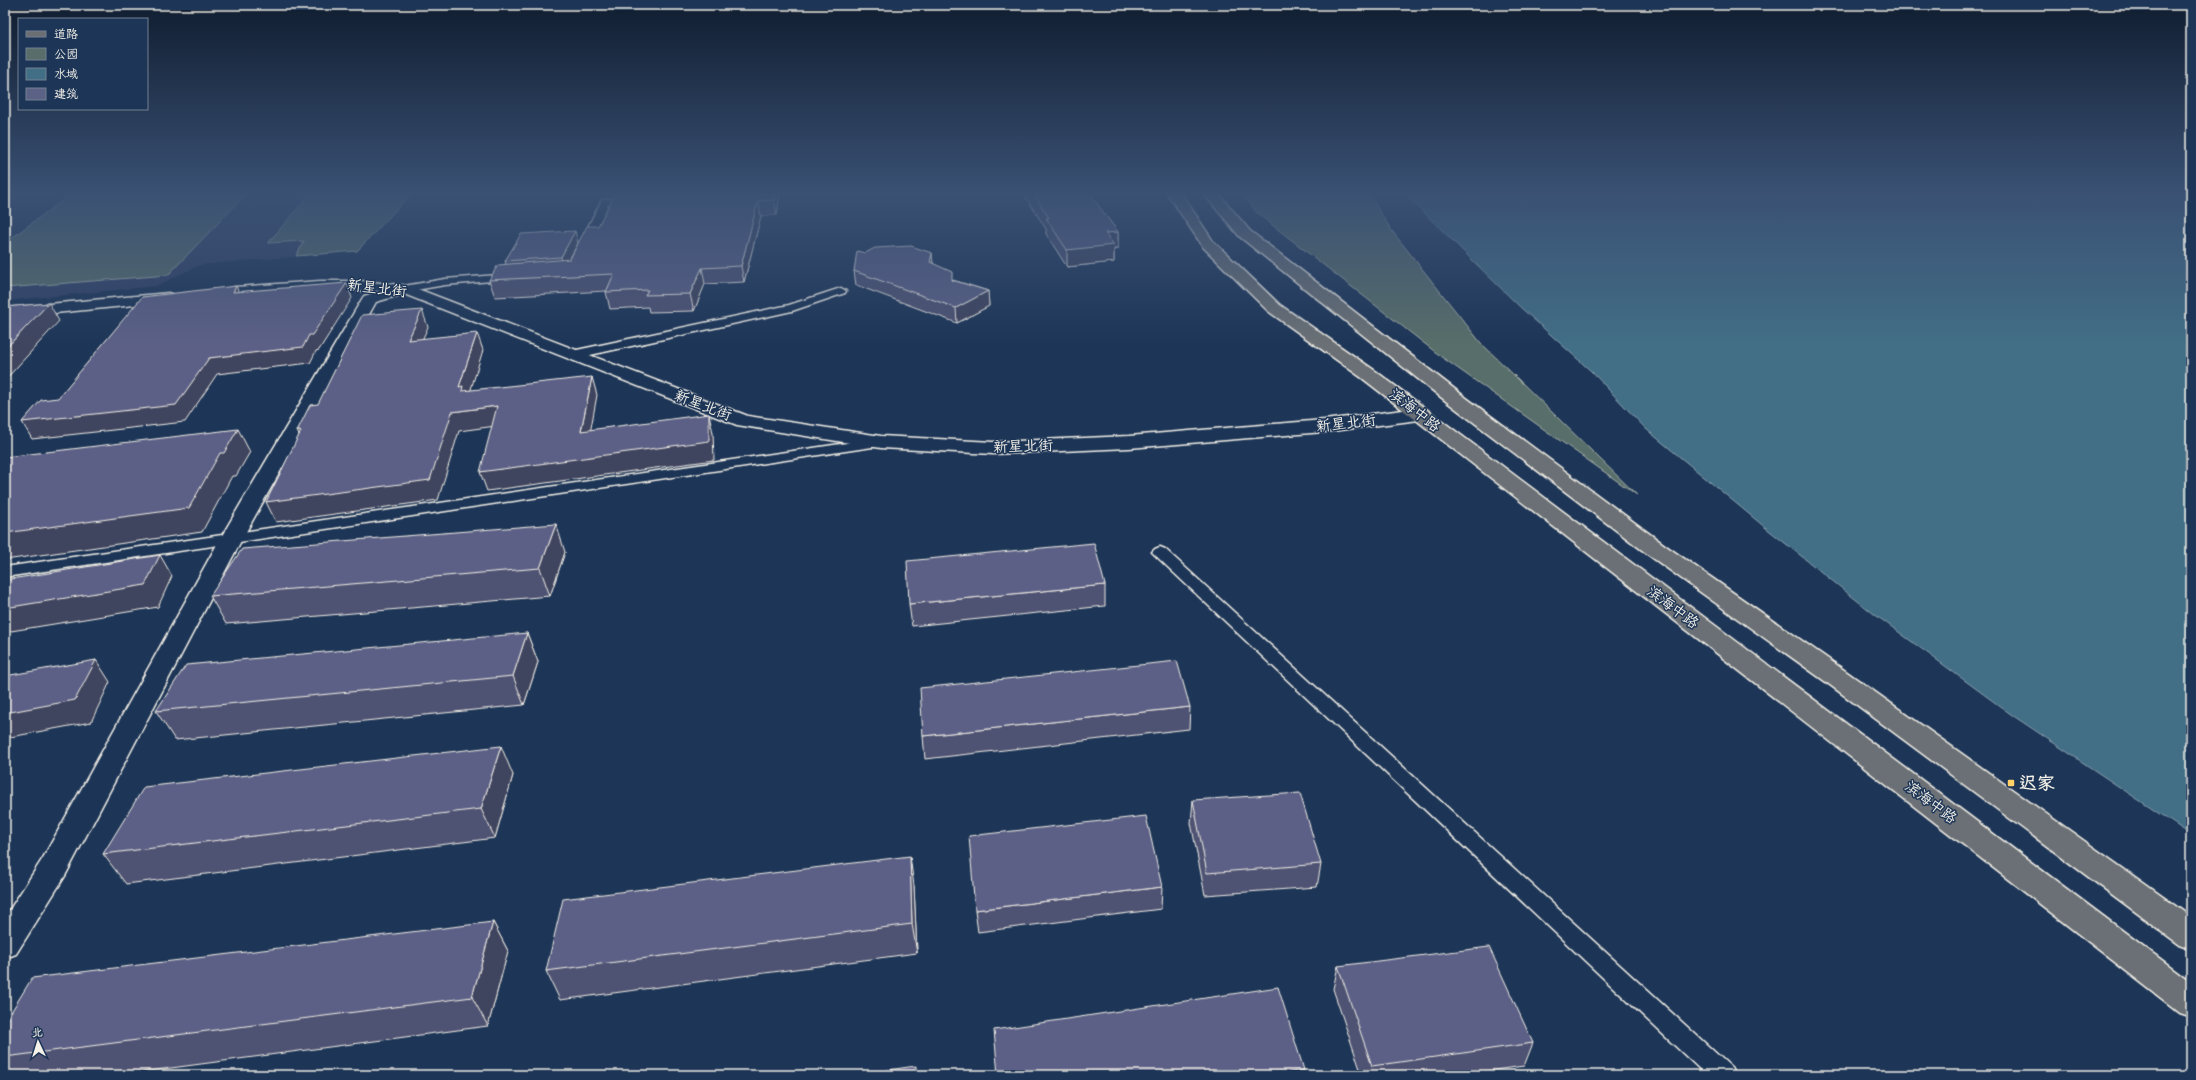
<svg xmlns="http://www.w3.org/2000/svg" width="2196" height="1080" font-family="Mynerve,'LXGW WenKai TC',sans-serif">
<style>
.built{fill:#304265}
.green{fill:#596e6a;stroke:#a6b0a9}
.water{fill:#426e86;stroke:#89a2ad}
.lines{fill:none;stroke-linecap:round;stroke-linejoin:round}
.service-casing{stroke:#f4f1e8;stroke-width:3}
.minor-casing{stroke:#f4f1e8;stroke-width:3}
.primary-casing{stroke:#f4f1e8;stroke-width:3}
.service{fill:#1d3557;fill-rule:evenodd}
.minor{fill:#1d3557;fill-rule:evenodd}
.primary{fill:#6b6f74;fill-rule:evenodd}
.wall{fill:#4f5373;stroke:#f4f1e8}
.shaded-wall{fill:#40445e;stroke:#f4f1e8}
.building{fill:#5c6186;stroke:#f4f1e8}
.poi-dot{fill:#ffd166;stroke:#1d3557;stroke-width:1.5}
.labels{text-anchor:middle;stroke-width:3;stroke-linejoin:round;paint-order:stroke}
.street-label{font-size:15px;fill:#f4f1e8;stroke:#1d3557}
.near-poi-label{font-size:18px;font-weight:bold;fill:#f4f1e8;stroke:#1d3557;text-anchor:start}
</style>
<rect width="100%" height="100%" fill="#1d3557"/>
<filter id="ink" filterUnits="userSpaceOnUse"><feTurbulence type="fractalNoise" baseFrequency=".025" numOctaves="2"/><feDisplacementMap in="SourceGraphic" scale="8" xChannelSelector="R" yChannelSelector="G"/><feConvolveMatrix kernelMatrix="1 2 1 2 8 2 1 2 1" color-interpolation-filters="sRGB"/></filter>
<g filter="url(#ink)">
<path class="built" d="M72 193H412L357 251 200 265 156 286 5 301V243Z"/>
<g class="green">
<path d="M72 193H247L168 275 5 288V243Z"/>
<path d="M311 193H412L357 251 296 256 304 241 268 243Z"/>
<path d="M1241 193H1368L1392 231 1481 343 1637 495 1443 358 1257 213Z"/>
</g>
<path class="water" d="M1404 193H2191V835L2012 715 1874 614 1761 524 1646 429 1592 372 1520 307Z"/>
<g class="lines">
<defs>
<g id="service">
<path d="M630 198 635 201 633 203 608 205 589 244 588 246H580L579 244 602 200Z"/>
<path d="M511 274 516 277 515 279 445 285 404 292 399 289 404 286 445 279Z"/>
<path d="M841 288 846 291 845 293 792 311 572 359 566 355 572 351 789 305Z"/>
<path d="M881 438 888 442 886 445 5 577V567Z"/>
<path d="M1160 547 1165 549 1731 1067 1735 1075H1706L1155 555 1152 552 1155 549Z"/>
</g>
<g id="minor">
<path d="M361 281 410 286 748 416 881 436 993 442 1129 436 1324 420 1419 408 1426 410 1428 414 1426 418 1419 420 1324 432 1129 448 993 454 881 448 737 425 404 294 376 302 242 539 65 876 16 954 5 958V917L43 858 220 539 362 299 364 296 380 291 320 290 235 297 229 295 227 292 229 289 235 287 320 281Z"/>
<path d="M169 293 175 295 177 298 175 301 5 318V308Z"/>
</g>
<g id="primary">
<path d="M1167 193H1181L1213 241 1280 305 1374 370 2191 982V1016L2179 1012 1362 378 1268 311 1203 247Z"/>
<path d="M1203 193H1218L1250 231 1461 394 1666 546 1844 670 2191 917V949L2180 945 1826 682 1650 556 1447 402 1240 237Z"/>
</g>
</defs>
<use href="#service" class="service-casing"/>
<use href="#minor" class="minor-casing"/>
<use href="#primary" class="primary-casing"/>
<use href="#service" class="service"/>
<use href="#minor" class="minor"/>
<use href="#primary" class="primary"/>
</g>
<g class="wall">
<path d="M780 193 777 215 761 216 744 282 705 284 694 311 649 312 648 307 610 309 606 292V291L495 297 489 280 506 265 505 261 578 243 569 259H570L598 226Z"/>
<path d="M1023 193H1089L1118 232V249H1114V262L1067 267 1046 234V229Z"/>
<path d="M865 253H932L933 263 953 280 988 291 989 306 957 323 856 285 854 271Z"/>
<path d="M565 552 550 596 226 624 210 596Z"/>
<path d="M1105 585V606L912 626 909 604Z"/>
<path d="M527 633 538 662 524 705 175 740 156 711Z"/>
<path d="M1190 707 1189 729 925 759 923 736Z"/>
<path d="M513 775 495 838 126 884 103 854Z"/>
<path d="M1193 800 1321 864 1317 887 1205 895 1191 823Z"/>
<path d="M914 886 917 953 560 1000 546 971Z"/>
<path d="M1162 887 1161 909 978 932 975 910Z"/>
<path d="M493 922 508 951 488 1026 118 1075H5V1022Z"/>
<path d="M1338 966 1533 1043 1524 1066 1457 1075H1362L1333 989Z"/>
<path d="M1304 1070 1303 1075H998Z"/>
</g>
<g class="shaded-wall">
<path d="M775 193H780L777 215 774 200Z"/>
<path d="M758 201 761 216 744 282 741 266Z"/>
<path d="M575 231 578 243 564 269 561 257Z"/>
<path d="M1118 232V249H1114V262L1067 267V250L1105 233Z"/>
<path d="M932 253 933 267 930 262Z"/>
<path d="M702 268 705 284 694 311 690 294Z"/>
<path d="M347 283 352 298 319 350 316 351 310 363 217 374 185 422 32 439 22 422 209 358 309 335Z"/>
<path d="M236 286 243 301 233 292Z"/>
<path d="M988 291 989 306 957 323 956 308Z"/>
<path d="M49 303 59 321 6 379H5V349Z"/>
<path d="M422 310 428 327 414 358 408 340Z"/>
<path d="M477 333 483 350 468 399 459 387Z"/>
<path d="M592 377 597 395 587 450 581 431Z"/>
<path d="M497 406 503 425 459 431 438 500 276 522 266 502 452 412Z"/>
<path d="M709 414 713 433 714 460 487 491 480 472Z"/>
<path d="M238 429 250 452 236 476H232L202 532 5 560V533L220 453Z"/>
<path d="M297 431H301L306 450Z"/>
<path d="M556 524 565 552 550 596 540 568Z"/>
<path d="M160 555 172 576 158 607 5 632V608Z"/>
<path d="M527 633 538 662 524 705 513 676Z"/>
<path d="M96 660 110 682 91 722 5 738V713Z"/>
<path d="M501 746 513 775 495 838 481 809Z"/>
<path d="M910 856 914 886 917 953 912 924Z"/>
<path d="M493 922 508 951 488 1026 472 997Z"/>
</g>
<g class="building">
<path d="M621 193H775L774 200 758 201 741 266 702 268 690 294 645 295 648 290 606 292 614 274 489 280 498 265 570 259 587 226H598L615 194H621Z"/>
<path d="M1033 193H1089L1118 232 1105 233 1114 245 1067 250 1046 218H1049Z"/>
<path d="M575 231 561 257 505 261 521 234Z"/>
<path d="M911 246 932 253 930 262 952 272V280L988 291 956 308 854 271 857 251 865 253 875 248Z"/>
<path d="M347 283 312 335H309L303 347 209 358 176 405 22 422 41 400 58 398 142 297 236 286 233 292Z"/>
<path d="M49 303 5 349V307Z"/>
<path d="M422 310 408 340 477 333 459 387 463 386 462 391 592 377 581 431 709 414V441L480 472 497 406 452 412 430 480 266 502 301 431H297L310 405 318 404 362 315Z"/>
<path d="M238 429 224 453H220L189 508 5 533V457Z"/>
<path d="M556 524 540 568 210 596 242 549Z"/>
<path d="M1094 543 1105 585 909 604 907 561Z"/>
<path d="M160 555 145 585 5 608V580Z"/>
<path d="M527 633 513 676 156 711 186 665Z"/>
<path d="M96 660 75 700 5 713V676Z"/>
<path d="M1177 661 1190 707 923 736 920 688Z"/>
<path d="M501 746 481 809 103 854 144 787Z"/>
<path d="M1300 793 1321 864 1207 873 1193 800Z"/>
<path d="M1146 816 1162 887 975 910 969 836Z"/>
<path d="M910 856 912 924 546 971 563 899Z"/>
<path d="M493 922 472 997 5 1057V1022L32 978Z"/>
<path d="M1489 947 1533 1043 1372 1066 1338 966Z"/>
<path d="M1278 987 1304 1070 1271 1075H998L994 1030Z"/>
<path d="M916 1066V1075H853Z"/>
</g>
</g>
<linearGradient id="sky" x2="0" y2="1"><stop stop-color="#101d30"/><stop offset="0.56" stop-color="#3a5174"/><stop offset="1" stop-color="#3a5174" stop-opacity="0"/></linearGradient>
<rect width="2196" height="345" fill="url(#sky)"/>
<rect class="poi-dot" x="2007" y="779" width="8" height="8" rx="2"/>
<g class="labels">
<g class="street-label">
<text transform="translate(377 288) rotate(7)" y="5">新星北街</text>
<text transform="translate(703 405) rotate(21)" y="5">新星北街</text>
<text transform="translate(1415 410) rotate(38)" y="5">滨海中路</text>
<text transform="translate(1346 423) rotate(-7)" y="5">新星北街</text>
<text transform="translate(1023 446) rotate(-2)" y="5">新星北街</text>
<text transform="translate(1673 607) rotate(37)" y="5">滨海中路</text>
<text transform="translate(1931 802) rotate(37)" y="5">滨海中路</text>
</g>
<g class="near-poi-label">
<text x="2019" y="789">迟家</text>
</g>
</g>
<rect width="2196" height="1080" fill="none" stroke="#1d3557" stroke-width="20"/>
<rect x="10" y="10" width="2176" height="1060" fill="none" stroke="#f4f1e8" stroke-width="1.5" filter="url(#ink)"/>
<rect x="18" y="18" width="130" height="92" fill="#1d3557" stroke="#738091"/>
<rect x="26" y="31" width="20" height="6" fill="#6b6f74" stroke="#738091"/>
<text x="54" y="38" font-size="12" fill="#f4f1e8">道路</text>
<rect x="26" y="48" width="20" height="12" fill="#596e6a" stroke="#738091"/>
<text x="54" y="58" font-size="12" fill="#f4f1e8">公园</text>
<rect x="26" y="68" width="20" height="12" fill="#426e86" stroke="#738091"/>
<text x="54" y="78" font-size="12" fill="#f4f1e8">水域</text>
<rect x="26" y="88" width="20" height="12" fill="#5c6186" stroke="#738091"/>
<text x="54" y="98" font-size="12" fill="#f4f1e8">建筑</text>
<g transform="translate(38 1042) rotate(356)" stroke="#1d3557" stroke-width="3" paint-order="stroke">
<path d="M0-3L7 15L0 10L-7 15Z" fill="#f4f1e8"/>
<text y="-6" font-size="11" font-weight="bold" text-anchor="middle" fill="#f4f1e8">北</text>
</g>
</svg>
